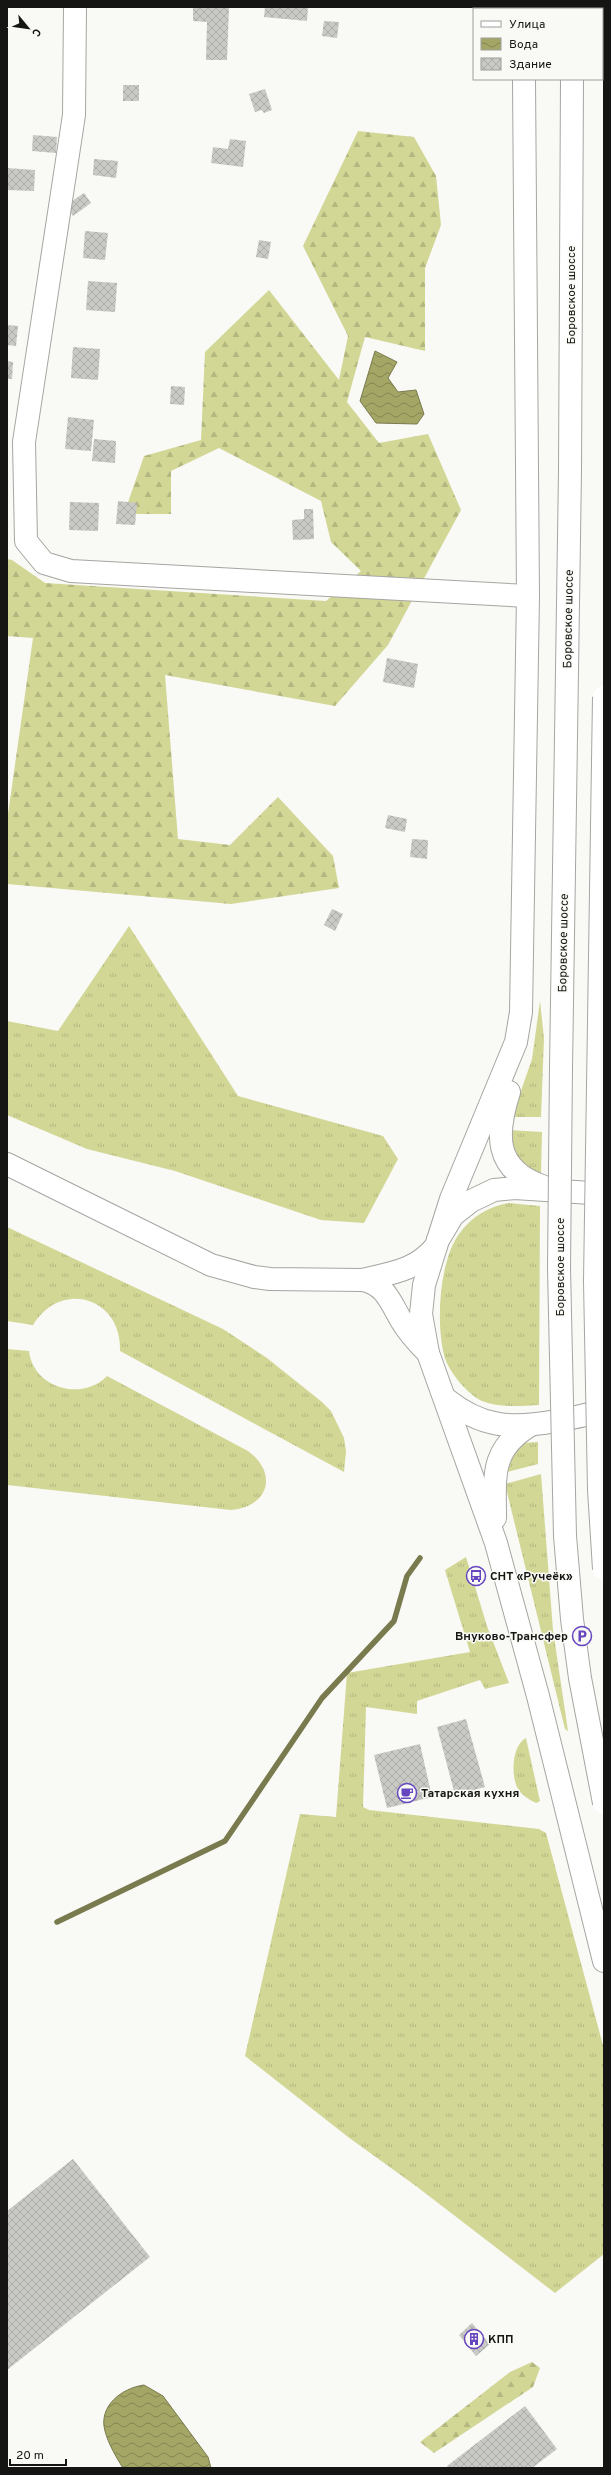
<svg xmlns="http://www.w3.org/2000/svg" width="611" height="2475" font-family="Overpass,sans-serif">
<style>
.grass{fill:url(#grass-tufts)}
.forest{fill:url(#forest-firs)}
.water{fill:url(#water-waves);stroke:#797a4d}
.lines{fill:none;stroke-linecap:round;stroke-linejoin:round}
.stream{stroke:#797a4d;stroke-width:5.5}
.building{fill:url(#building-cross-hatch)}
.minor-casing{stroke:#a5a5a2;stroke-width:24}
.tertiary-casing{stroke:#a5a5a2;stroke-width:24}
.secondary-casing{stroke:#a5a5a2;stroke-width:24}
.primary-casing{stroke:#a5a5a2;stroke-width:24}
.minor{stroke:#fff;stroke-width:22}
.tertiary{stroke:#fff;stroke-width:22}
.secondary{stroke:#fff;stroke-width:22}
.primary{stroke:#fff;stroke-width:22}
.primary-bridge-casing{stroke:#a5a5a2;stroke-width:24;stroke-linecap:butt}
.primary-bridge{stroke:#fff;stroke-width:22}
.labels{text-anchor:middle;stroke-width:3;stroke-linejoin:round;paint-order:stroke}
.street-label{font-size:12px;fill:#151514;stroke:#f9f9f5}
.poi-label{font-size:12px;font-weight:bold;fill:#151514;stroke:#f9f9f5;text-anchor:start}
</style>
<defs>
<pattern id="grass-tufts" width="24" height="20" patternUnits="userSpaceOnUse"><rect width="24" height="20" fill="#d3d796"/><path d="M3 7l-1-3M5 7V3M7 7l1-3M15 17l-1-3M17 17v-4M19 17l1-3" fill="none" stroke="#b4b880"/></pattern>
<pattern id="forest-firs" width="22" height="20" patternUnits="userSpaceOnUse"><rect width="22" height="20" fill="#d3d796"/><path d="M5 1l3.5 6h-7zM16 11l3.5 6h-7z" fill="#b4b880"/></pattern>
<pattern id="water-waves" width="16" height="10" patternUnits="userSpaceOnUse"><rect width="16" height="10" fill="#a4a666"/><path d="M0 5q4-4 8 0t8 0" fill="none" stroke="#848653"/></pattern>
<pattern id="building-cross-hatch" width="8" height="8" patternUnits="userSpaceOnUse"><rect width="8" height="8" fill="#c9c9c5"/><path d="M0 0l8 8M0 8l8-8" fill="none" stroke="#acaca8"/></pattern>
</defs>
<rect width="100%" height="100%" fill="#f9f9f5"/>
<g class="grass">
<path d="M129 926 238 1096 383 1136 398 1159 364 1223 321 1220 175 1171 87 1149 7 1115V1021L58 1031Z"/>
<path d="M540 1001 544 1038 541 1117H514L513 1114 532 1059Z"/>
<path d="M508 1130 542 1132 541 1173 532 1171 516 1163Z"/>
<path d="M509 1203 540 1206 539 1405C520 1406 500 1408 482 1401 467 1394 448 1371 444 1355 436 1322 439 1262 459 1234 471 1217 489 1206 509 1203Z"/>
<path d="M7 1227 223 1329 267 1358 322 1402 331 1411 344 1438 346 1451 344 1472 120 1351C122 1297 61 1279 33 1325L7 1321Z"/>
<path d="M7 1349 29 1351C33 1388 82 1402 107 1376L248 1451C279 1474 268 1507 231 1510L7 1485Z"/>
<path d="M538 1442V1464L503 1473 504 1467 522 1443Z"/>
<path d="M541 1474 553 1630 568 1731 565 1729 505 1484Z"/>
<path d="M466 1557 487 1626 509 1683 485 1689 480 1680 417 1701V1714L366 1707 363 1807 369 1810 539 1829 546 1833 604 2049V2254L555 2293 416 2186 348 2137 245 2056 300 1814 336 1817 347 1673 470 1652 445 1570Z"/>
<path d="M526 1738 540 1801 536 1803C528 1799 521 1795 517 1787 511 1774 512 1745 526 1738Z"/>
</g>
<g class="forest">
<path d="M358 131 414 137 436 176 441 225 425 268V351L365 337 347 402 379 443 428 434 461 510 388 645 335 706 165 675 178 839 230 845 278 797 333 856 339 888 231 904 7 884V821L33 638 7 636V559L12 560 45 583 326 601 361 571 331 542 321 501 219 448 171 471V514H124L144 456 201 440 205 352 269 290 339 380 348 336 303 246Z"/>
<path d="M532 2362 540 2368 533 2387 434 2453 420 2442 510 2372Z"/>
</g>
<g class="water">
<path d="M375 351 397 362 388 378 398 392 416 390 424 414 417 424 376 423 360 401Z"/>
<path d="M144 2385 163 2396 208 2457 211 2468H123C116 2457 108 2443 105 2431 98 2406 122 2388 144 2385Z"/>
</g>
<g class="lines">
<path class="stream" d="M57 1922 225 1841 322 1698 394 1621 407 1576 420 1558"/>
</g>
<g class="building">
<path d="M193 7H229L227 60H206L207 22 193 21Z"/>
<path d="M265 7H308L307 21 264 17Z"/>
<path d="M324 21 339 22 337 38 322 36Z"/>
<rect x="123" y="85" width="16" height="16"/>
<path d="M265 89 272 110 264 113 262 110 255 112 249 94Z"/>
<path d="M33 135 57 137 56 153 32 151Z"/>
<path d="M230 139 246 141 243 167 211 163 213 147 228 149Z"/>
<path d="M94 159 118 161 116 178 93 175Z"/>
<path d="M7 168 35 170 34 191 7 190Z"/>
<path d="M84 193 91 203 73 216 66 205Z"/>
<path d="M85 231 108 233 105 260 83 258Z"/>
<path d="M259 240 271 242 268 259 256 257Z"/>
<path d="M88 281 117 283 115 312 86 310Z"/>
<path d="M7 325 18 326 16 346 7 345Z"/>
<path d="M73 347 100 349 98 380 71 378Z"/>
<path d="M7 361 13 362 12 379H7Z"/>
<path d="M171 386 185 387 184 405 170 404Z"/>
<path d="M68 417 94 420 91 451 65 449Z"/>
<path d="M94 439 116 441 115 463 92 461Z"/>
<path d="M118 501 137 503 135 525 116 524Z"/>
<path d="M70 502 99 503 98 531 69 530Z"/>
<path d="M304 509H313L314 539 293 540 292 520 304 519Z"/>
<path d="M387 658 418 664 414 688 383 682Z"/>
<path d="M388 815 407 819 405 832 385 828Z"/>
<path d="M412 839 428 840 427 859 410 857Z"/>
<path d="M332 909 343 914 335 931 324 925Z"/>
<path d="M466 1719 485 1787 455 1795 437 1727Z"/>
<path d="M420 1744 432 1797 387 1808 374 1755Z"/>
<path d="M73 2159 150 2257 7 2370V2211Z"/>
<path d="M472 2323 490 2344 476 2356 459 2335Z"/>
<path d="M525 2406 557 2449 532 2468H448L447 2466Z"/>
</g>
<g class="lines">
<defs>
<g id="minor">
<path d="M75 7 74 115 24 442 26 541 44 563 71 571 528 596"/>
<path d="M7 1164 211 1265 254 1277 270 1279 362 1280"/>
</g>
<g id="tertiary">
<path d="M362 1280C385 1284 390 1301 401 1320 408 1332 418 1343 428 1353"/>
<path d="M362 1280C391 1273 416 1271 436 1246"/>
</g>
<g id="secondary">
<path d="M523 7V9"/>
<path d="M509 1092C496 1133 493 1169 542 1186"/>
<path d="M604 1198 591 1193 515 1188 494 1190 471 1201 453 1215 438 1240 424 1285 421 1314 428 1353 496 1543 538 1696 604 1961"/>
<path d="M438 1240 451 1199 516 1042 521 1012 528 596 524 79"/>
<path d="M446 1399C482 1428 512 1429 556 1421 572 1418 588 1415 604 1410"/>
<path d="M495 1518C495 1477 490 1450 529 1426"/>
</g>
<g id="primary">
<path d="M573 9V7"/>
<path d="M561 1068 570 471 572 79"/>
</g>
</defs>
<use href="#minor" class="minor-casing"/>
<use href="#tertiary" class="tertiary-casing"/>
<use href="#secondary" class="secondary-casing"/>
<use href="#primary" class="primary-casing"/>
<use href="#minor" class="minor"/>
<use href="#tertiary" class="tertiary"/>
<use href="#secondary" class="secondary"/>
<use href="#primary" class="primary"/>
<defs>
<g id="primary-bridge">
<path d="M604 697 595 1281 599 1490 604 1569"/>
<path d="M561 1068 559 1268 565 1536 572 1619 580 1678 604 1803"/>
</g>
</defs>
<use href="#primary-bridge" class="primary-bridge-casing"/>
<use href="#primary-bridge" class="primary-bridge"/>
</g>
<defs>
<symbol id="bus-ring" viewBox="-11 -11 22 22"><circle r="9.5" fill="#f9f9f5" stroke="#6646bf" stroke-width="1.5"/><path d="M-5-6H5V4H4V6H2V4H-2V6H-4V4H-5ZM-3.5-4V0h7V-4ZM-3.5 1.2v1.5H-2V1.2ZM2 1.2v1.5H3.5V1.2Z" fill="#6646bf"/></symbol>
<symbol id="parking-ring" viewBox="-11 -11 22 22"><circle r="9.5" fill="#f9f9f5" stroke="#6646bf" stroke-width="1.5"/><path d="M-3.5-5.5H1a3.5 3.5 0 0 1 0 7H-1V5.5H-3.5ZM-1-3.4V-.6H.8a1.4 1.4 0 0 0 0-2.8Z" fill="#6646bf"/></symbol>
<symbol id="cafe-ring" viewBox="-11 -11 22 22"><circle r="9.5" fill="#f9f9f5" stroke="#6646bf" stroke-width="1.5"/><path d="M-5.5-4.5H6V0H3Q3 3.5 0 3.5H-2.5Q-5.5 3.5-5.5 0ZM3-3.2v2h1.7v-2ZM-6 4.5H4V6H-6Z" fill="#6646bf"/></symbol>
<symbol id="building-ring" viewBox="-11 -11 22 22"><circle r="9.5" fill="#f9f9f5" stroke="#6646bf" stroke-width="1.5"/><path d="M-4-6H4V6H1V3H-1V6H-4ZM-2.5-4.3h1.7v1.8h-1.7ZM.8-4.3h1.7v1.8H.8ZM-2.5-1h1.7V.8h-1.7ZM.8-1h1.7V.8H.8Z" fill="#6646bf"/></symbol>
</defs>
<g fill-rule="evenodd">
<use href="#bus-ring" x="465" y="1565" width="22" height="22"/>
<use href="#parking-ring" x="571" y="1625" width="22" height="22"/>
<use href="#cafe-ring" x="396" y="1782" width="22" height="22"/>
<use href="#building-ring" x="463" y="2328" width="22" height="22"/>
</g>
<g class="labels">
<g class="street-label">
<text transform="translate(571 295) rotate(-90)" y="4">Боровское шоссе</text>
<text transform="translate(568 619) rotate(-89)" y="4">Боровское шоссе</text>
<text transform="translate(563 943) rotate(-89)" y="4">Боровское шоссе</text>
<text transform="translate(560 1267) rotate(-90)" y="4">Боровское шоссе</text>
</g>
<g class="poi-label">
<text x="490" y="1580">СНТ «Ручеёк»</text>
<text x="568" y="1640" text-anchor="end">Внуково-Трансфер</text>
<text x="421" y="1797">Татарская кухня</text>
<text x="488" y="2343">КПП</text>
</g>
</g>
<rect width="611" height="2475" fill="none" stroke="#151514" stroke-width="16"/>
<rect x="473" y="8" width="130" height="72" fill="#f9f9f5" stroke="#9e9e9b"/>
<rect x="481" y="21" width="20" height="6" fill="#ffffff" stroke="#9e9e9b"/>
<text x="509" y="28" font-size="12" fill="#151514">Улица</text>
<rect x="481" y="38" width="20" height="12" fill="url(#water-waves)" stroke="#9e9e9b"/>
<text x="509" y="48" font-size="12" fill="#151514">Вода</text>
<rect x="481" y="58" width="20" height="12" fill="url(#building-cross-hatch)" stroke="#9e9e9b"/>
<text x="509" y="68" font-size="12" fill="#151514">Здание</text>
<g transform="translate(28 28) rotate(119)" stroke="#f9f9f5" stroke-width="3" paint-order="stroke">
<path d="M0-3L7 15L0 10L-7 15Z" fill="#151514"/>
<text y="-6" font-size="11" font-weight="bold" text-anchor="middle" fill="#151514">С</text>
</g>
<path d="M10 2459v6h56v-6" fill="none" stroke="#151514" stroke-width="2"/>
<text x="16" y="2459" font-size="12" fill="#151514" stroke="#f9f9f5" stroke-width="3" paint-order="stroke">20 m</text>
</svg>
